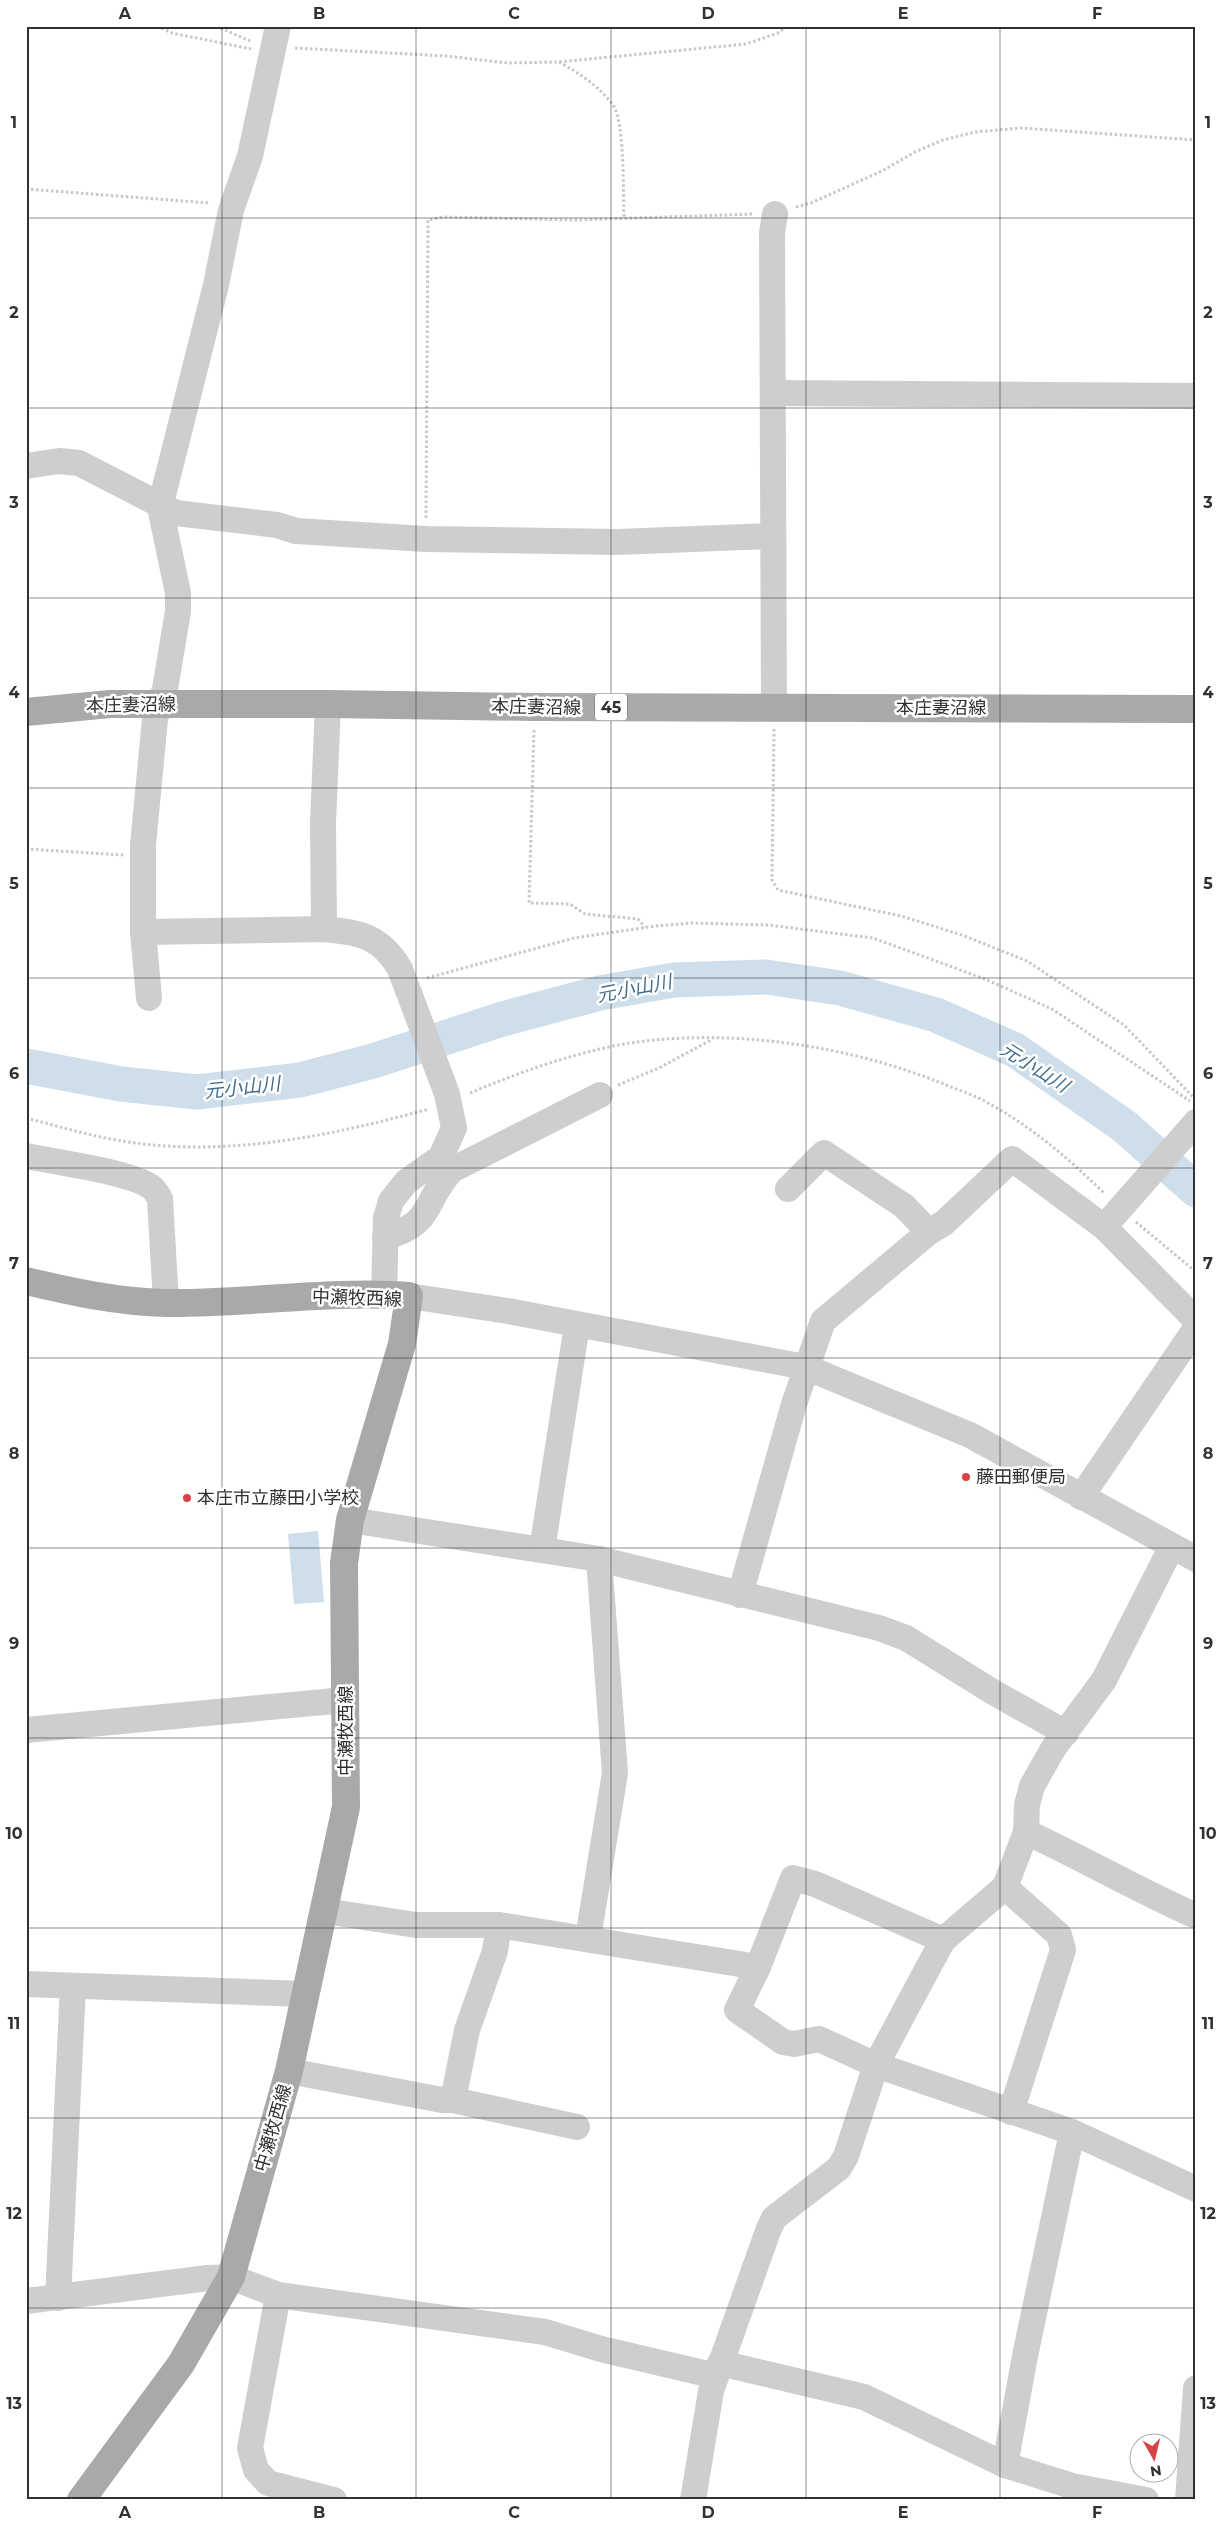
<svg xmlns="http://www.w3.org/2000/svg" width="1222" height="2526" font-family="Montserrat,'Noto Sans JP',sans-serif">
<style>
.water{fill:#cedeea}
.lines{fill:none;stroke-linecap:round;stroke-linejoin:round}
.river{stroke:#cedeea;stroke-width:35}
.path{stroke:#c8c8c8;stroke-width:3;stroke-dasharray:2.5 2.5;stroke-linecap:butt}
.minor{stroke:#cecece;stroke-width:26}
.major{stroke:#a9a9a9;stroke-width:28}
.grid{fill:none;stroke:#313131;stroke-width:1;stroke-opacity:0.55}
.poi-dot{fill:#d84348;stroke:#fff;stroke-width:2}
.labels{text-anchor:middle;stroke-width:5;stroke-linejoin:round;paint-order:stroke}
.shield{fill:#fff;stroke:#6f6f6f;stroke-width:1}
.shield-label{font-size:16px;font-weight:bold;fill:#313131}
.street-label{font-size:18px;fill:#313131;stroke:#fff}
.poi-label{font-size:18px;fill:#313131;stroke:#fff;text-anchor:start}
.water-label{font-size:19px;font-style:italic;fill:#446e8d;stroke:#fff}
.neatline{fill:none;stroke:#313131;stroke-width:2}
.grid-label{font-size:16px;text-anchor:middle;font-weight:bold;fill:#313131}
</style>
<rect width="100%" height="100%" fill="#fff"/>
<path class="water" d="M318 1531 324 1602 294 1604 288 1534Z"/>
<g class="lines">
<path class="river" d="M26 1066 121 1084 197 1092 300 1080 373 1061 506 1018 600 993 674 980 766 977 840 988 936 1015 1015 1050 1124 1126 1196 1190"/>
<g class="path">
<path d="M157 26 172 33 251 49"/>
<path d="M216 26 252 42"/>
<path d="M295 48 446 56 508 63 558 62 746 44 778 33 787 26"/>
<path d="M559 62C579 73 599 86 613 105 625 122 623 195 624 219"/>
<path d="M26 189 210 203"/>
<path d="M796 207 811 203 882 171 915 152 943 140 975 132 1021 128 1196 140"/>
<path d="M426 518 428 220 443 217 576 220 753 214"/>
<path d="M774 729 772 880 778 890 901 916 962 935 1027 961 1124 1025 1195 1099"/>
<path d="M534 730 529 903 570 904 585 914 638 919 645 927"/>
<path d="M26 849 123 855"/>
<path d="M427 978 574 938 656 926 692 923 768 925 873 938 985 979 1052 1009 1190 1101"/>
<path d="M618 1085 659 1068 711 1040"/>
<path d="M470 1093C520 1072 570 1054 624 1044 728 1027 849 1045 946 1085 960 1091 975 1095 988 1103 1032 1127 1068 1158 1104 1193"/>
<path d="M26 1118C58 1126 90 1136 122 1141 225 1158 330 1136 429 1109"/>
<path d="M1136 1222 1196 1272"/>
</g>
<g class="minor">
<path d="M774 393 1196 396"/>
<path d="M26 466 59 461 79 463 176 513 277 525 296 531 426 539 617 542 772 536"/>
<path d="M774 708 772 233 775 214"/>
<path d="M324 929 323 822 328 704"/>
<path d="M143 932 324 929C359 932 381 936 400 969L447 1094 454 1128 441 1157 406 1182 391 1201 386 1218 384 1295"/>
<path d="M149 998 143 932V845L155 719 165 689 178 611V593L160 507 216 285 231 210 250 156 278 26"/>
<path d="M26 1156C55 1162 130 1172 151 1187 155 1190 158 1195 160 1199L166 1303"/>
<path d="M788 1189 824 1153 904 1206 929 1232"/>
<path d="M1104 1227 1196 1122"/>
<path d="M385 1237C435 1224 423 1200 452 1170L600 1095"/>
<path d="M409 1296 508 1311 805 1367 970 1435 1196 1559"/>
<path d="M1081 1497 1196 1328"/>
<path d="M350 1520 599 1559 879 1628 906 1638 993 1692 1066 1733"/>
<path d="M542 1550 577 1325"/>
<path d="M740 1595 794 1404 823 1321 929 1232 944 1223 1012 1159 1104 1227 1196 1320"/>
<path d="M26 1730 345 1700"/>
<path d="M1026 1832C1084 1859 1138 1890 1196 1916"/>
<path d="M1005 1887 1059 1935 1063 1950 1011 2112"/>
<path d="M325 1911 416 1925H499L758 1967"/>
<path d="M588 1938 615 1773 599 1559"/>
<path d="M943 1940 815 1884 793 1878 758 1967 737 2010 783 2042 794 2044 819 2039 876 2065 1072 2132 1196 2189"/>
<path d="M26 1984 306 1994"/>
<path d="M289 2071 442 2100H453L467 2030 495 1951 499 1925"/>
<path d="M453 2100 577 2127"/>
<path d="M278 2295 250 2448 256 2470 268 2483 334 2500"/>
<path d="M58 2298 73 1986"/>
<path d="M26 2301 208 2278 231 2277 278 2295 545 2332 601 2349 716 2376"/>
<path d="M720 2363 864 2397 1005 2465 1072 2486 1146 2500"/>
<path d="M1005 2465 1025 2356 1072 2132"/>
<path d="M693 2500 711 2391 768 2231 774 2218 839 2168 846 2156 876 2065 908 2005 943 1940 1005 1887 1026 1832 1027 1805 1032 1786 1053 1749 1104 1680 1172 1546"/>
<path d="M1188 2500 1196 2388"/>
</g>
<g class="major">
<path d="M26 712 110 704H328L534 707 1196 709"/>
<path d="M26 1281C72 1292 119 1302 166 1303 247 1304 328 1290 409 1296L402 1344 350 1520 344 1563 346 1807 289 2071 231 2277 181 2364 81 2500"/>
</g>
</g>
<path class="grid" d="M222 26V2500M416 26V2500M611 26V2500M806 26V2500M1000 26V2500M26 218H1196M26 408H1196M26 598H1196M26 788H1196M26 978H1196M26 1168H1196M26 1358H1196M26 1548H1196M26 1738H1196M26 1928H1196M26 2118H1196M26 2308H1196"/>
<g class="poi-dot">
<circle cx="966" cy="1477" r="5"/>
<circle cx="187" cy="1498" r="5"/>
</g>
<g class="labels">
<rect class="shield" x="595" y="693.5" width="32" height="27" rx="4"/>
<g class="shield-label">
<text x="611" y="713">45</text>
</g>
<g class="street-label">
<text transform="translate(131 705) rotate(-1)" y="6">本庄妻沼線</text>
<text transform="translate(536 707) rotate(1)" y="6">本庄妻沼線</text>
<text x="941" y="714">本庄妻沼線</text>
<text transform="translate(357 1298) rotate(2)" y="6">中瀬牧西線</text>
<text transform="translate(346 1731) rotate(-90)" y="6">中瀬牧西線</text>
<text transform="translate(273 2128) rotate(-74)" y="6">中瀬牧西線</text>
</g>
<g class="poi-label">
<text x="976" y="1483">藤田郵便局</text>
<text x="197" y="1504">本庄市立藤田小学校</text>
</g>
<g class="water-label">
<text transform="translate(634 988) rotate(-11)" y="7">元小山川</text>
<text transform="translate(1035 1067) rotate(32)" y="7">元小山川</text>
<text transform="translate(242 1087) rotate(-6)" y="7">元小山川</text>
</g>
</g>
<rect width="1222" height="2526" fill="none" stroke="#ffffff" stroke-width="55"/>
<g transform="translate(1154 2458) rotate(172)"><circle r="24" fill="#ffffff" stroke="#adadad"/>
<path d="M0-4L9 19L0 12L-9 19Z" fill="#d84348"/>
<text y="-8" font-size="14" font-weight="bold" text-anchor="middle" fill="#313131">N</text>
</g>
<rect x="28" y="28" width="1166" height="2470" class="neatline"/>
<g class="grid-label">
<text x="125" y="19">A</text>
<text x="319" y="19">B</text>
<text x="514" y="19">C</text>
<text x="708" y="19">D</text>
<text x="903" y="19">E</text>
<text x="1097" y="19">F</text>
<text x="14" y="128">1</text>
<text x="1208" y="128">1</text>
<text x="14" y="318">2</text>
<text x="1208" y="318">2</text>
<text x="14" y="508">3</text>
<text x="1208" y="508">3</text>
<text x="14" y="698">4</text>
<text x="1208" y="698">4</text>
<text x="14" y="889">5</text>
<text x="1208" y="889">5</text>
<text x="14" y="1079">6</text>
<text x="1208" y="1079">6</text>
<text x="14" y="1269">7</text>
<text x="1208" y="1269">7</text>
<text x="14" y="1459">8</text>
<text x="1208" y="1459">8</text>
<text x="14" y="1649">9</text>
<text x="1208" y="1649">9</text>
<text x="14" y="1839">10</text>
<text x="1208" y="1839">10</text>
<text x="14" y="2029">11</text>
<text x="1208" y="2029">11</text>
<text x="14" y="2219">12</text>
<text x="1208" y="2219">12</text>
<text x="14" y="2409">13</text>
<text x="1208" y="2409">13</text>
<text x="125" y="2518">A</text>
<text x="319" y="2518">B</text>
<text x="514" y="2518">C</text>
<text x="708" y="2518">D</text>
<text x="903" y="2518">E</text>
<text x="1097" y="2518">F</text>
</g>
</svg>
